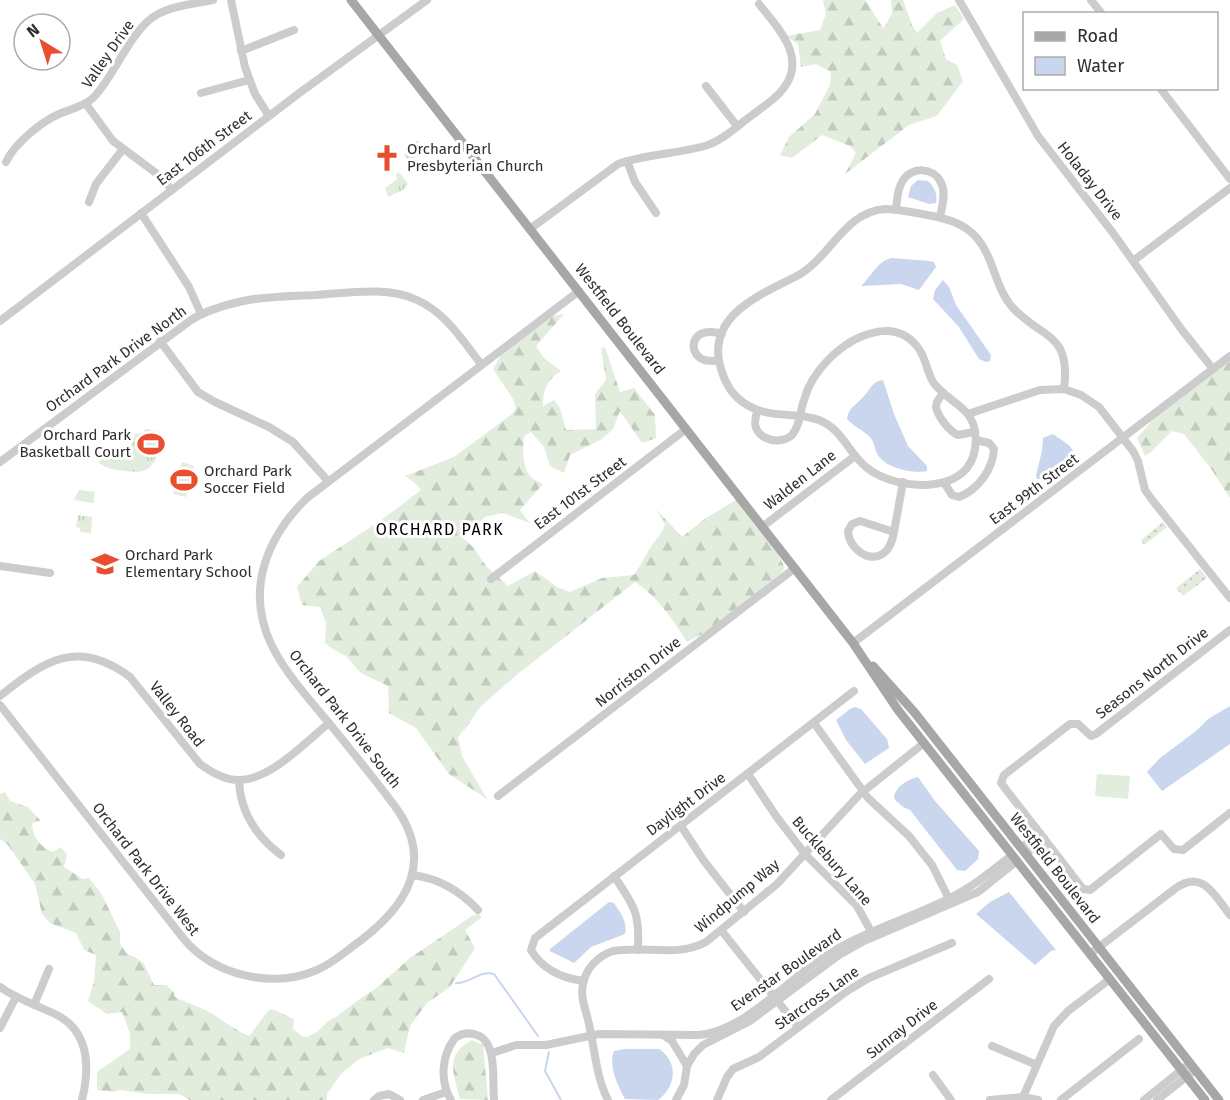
<svg xmlns="http://www.w3.org/2000/svg" width="1230" height="1100" font-family="'Fira Sans',sans-serif">
<style>
.grass{fill:url(#grass-dots)}
.forest{fill:url(#forest-firs)}
.park{fill:url(#park-tufts)}
.garden{fill:#e2eddd}
.water{fill:#c9d6ed}
.lines{fill:none;stroke-linecap:round;stroke-linejoin:round}
.stream{stroke:#c9d6ed;stroke-width:2}
.minor{stroke:#ccc;stroke-width:8}
.major{stroke:#a7a7a7;stroke-width:9}
.labels{text-anchor:middle;stroke-width:6;stroke-linejoin:round;paint-order:stroke}
.street-label{font-size:15px;fill:#2f2f2f;stroke:#fff}
.poi-label{font-size:15px;fill:#2f2f2f;stroke:#fff;text-anchor:start}
.neighbourhood-label{font-size:16px;letter-spacing:1.5px;fill:#000;stroke:#fff}
</style>
<defs>
<pattern id="grass-dots" width="8" height="8" patternUnits="userSpaceOnUse" patternTransform="scale(1.5)"><rect width="8" height="8" fill="#e2eddd"/><path d="M2 2h.1M6 6h.1" fill="none" stroke="#c2ccbe" stroke-width="1.8" stroke-linecap="round"/></pattern>
<pattern id="forest-firs" width="22" height="20" patternUnits="userSpaceOnUse" patternTransform="scale(1.5)"><rect width="22" height="20" fill="#e2eddd"/><path d="M5 1l3.5 6h-7zM16 11l3.5 6h-7z" fill="#c2ccbe"/></pattern>
<pattern id="park-tufts" width="24" height="20" patternUnits="userSpaceOnUse" patternTransform="scale(1.5)"><rect width="24" height="20" fill="#e2eddd"/><path d="M3 7l-1-3M5 7V3M7 7l1-3M15 17l-1-3M17 17v-4M19 17l1-3" fill="none" stroke="#c2ccbe"/></pattern>
</defs>
<rect width="100%" height="100%" fill="#fff"/>
<g class="grass">
<path d="M1163 522 1167 527 1144 545 1141 540Z"/>
<path d="M1200 569 1207 578 1183 596 1176 588Z"/>
</g>
<g class="forest">
<path d="M823 0H865C873 9 875 19 884 28L892 13 891 0H903L912 25 917 33 937 13 955 5 964 19 940 41 946 59 957 65 963 81 937 116 909 125 845 174 856 153 850 146 822 135 792 158 780 155 789 137 815 114 830 85 831 72 816 64 801 67 798 44 786 36 820 30 826 14Z"/>
<path d="M564 314 536 346 544 358 561 371C547 380 543 389 543 406L554 400 560 408 566 430 596 429 595 394 606 380 601 348 605 347 620 392 634 388 655 415 656 438 642 443 620 411 613 429 602 439 570 455 564 473 550 466 544 447 531 432 524 436C523 448 522 466 530 476 533 480 540 482 543 484L520 510 530 523 503 513 485 517 463 538 473 547 486 566 508 586 535 571 557 587 570 592 602 578 634 575C641 566 645 555 652 545 658 537 662 533 665 524L656 509 682 537 703 520 736 500 778 554 785 568 779 575 715 627 687 642C674 621 657 596 635 582L519 673 480 707 468 725 458 737 462 756 487 799 449 774 416 728 389 713 388 686 361 673 346 656 331 648 325 643 326 623 320 607 302 605 297 587 319 561 380 521 421 490 416 484 405 476 454 457 512 414 516 408 513 399 493 369 503 352 552 316Z"/>
<path d="M1230 360V498L1212 470 1184 434 1172 431 1150 453 1145 456 1137 438 1158 414Z"/>
<path d="M5 792 10 801 28 807 41 821 32 823C33 838 40 847 53 852L61 847 67 855 64 867 83 879 89 878 101 893 120 932V944L127 954 135 957 144 964 154 985H166L175 993 174 996C185 1003 197 1005 209 1012 223 1020 234 1030 249 1036L268 1011 272 1009 294 1019 293 1029 302 1036 307 1037 317 1032 328 1021 336 1017 361 998 375 989 410 958 472 916 478 914 482 917 465 930 475 948 450 987 427 1003 410 1026 404 1053 388 1048 359 1059 341 1074 327 1094V1100H190L179 1094H148L119 1090 113 1092 97 1090V1072L130 1049V1033L122 1012 107 1014 88 1001 94 982 96 955 84 950 76 933 50 923 42 914 35 884 8 845 0 839V794Z"/>
<path d="M472 1040 483 1045 488 1100 460 1099C453 1073 445 1054 472 1040Z"/>
</g>
<g class="park">
<path d="M417 141 422 149 414 158 408 160 404 155 409 146Z"/>
<path d="M399 172 408 184 403 190 388 197 385 188 397 179 396 174Z"/>
<path d="M145 429 160 432C156 457 158 476 126 471 115 470 108 469 99 463L101 455 109 456 121 447 131 446 135 434 144 433Z"/>
<path d="M79 490 95 492 93 503 74 500Z"/>
<path d="M78 515 92 517 91 533 80 532V528L76 527Z"/>
</g>
<g class="garden">
<path d="M182 462 194 466 186 497 173 494Z"/>
<path d="M1097 774 1130 776 1128 799 1095 796Z"/>
</g>
<g class="water">
<path d="M918 180 928 181C934 186 938 195 936 203L929 204 908 197 911 186Z"/>
<path d="M892 258C906 260 920 259 934 262L936 267 919 290 901 284 861 286C871 277 878 260 892 258Z"/>
<path d="M943 280 949 287 956 305 991 355 990 361 986 362 979 359 959 327 933 299 935 290Z"/>
<path d="M883 380 894 414 908 446 927 466V471C914 474 885 468 878 455 874 448 875 443 870 437 863 430 853 426 847 419 848 407 858 404 865 395 871 388 873 381 883 380Z"/>
<path d="M1053 434 1070 446 1073 451 1072 454 1040 479H1037L1036 475 1042 451 1043 438Z"/>
<path d="M1230 706V744L1162 791 1147 772 1160 758 1196 731 1208 719Z"/>
<path d="M855 707 861 709 887 739 889 748 865 764 846 740 836 720 850 709Z"/>
<path d="M918 777 935 801 979 851 978 859 965 871 957 870 910 810 903 807 895 800 894 796C897 786 908 779 918 777Z"/>
<path d="M1009 892 1056 950 1051 951 1035 965 976 914 990 902Z"/>
<path d="M609 902 614 903C620 912 628 922 625 934L591 947 574 963 550 951V949Z"/>
<path d="M625 1049H659C679 1062 676 1087 658 1100L625 1099C618 1086 608 1066 614 1051Z"/>
</g>
<g class="lines">
<g class="stream">
<path d="M456 983C470 984 479 970 494 974L538 1036"/>
<path d="M549 1052 545 1071 561 1100"/>
</g>
<g class="minor">
<path d="M231 0 245 67 255 94 269 116"/>
<path d="M959 0 1038 136 1113 233 1182 330 1213 369"/>
<path d="M1091 0 1102 14"/>
<path d="M241 51 294 30"/>
<path d="M706 86 737 126"/>
<path d="M1160 88 1230 179"/>
<path d="M201 93 249 80"/>
<path d="M86 104 113 141 160 176 172 190"/>
<path d="M627 161 635 182 656 213"/>
<path d="M6 162C14 144 41 122 59 114 70 109 83 107 93 98 115 76 131 28 158 14 175 5 195 4 213 0"/>
<path d="M89 202 96 184 123 149"/>
<path d="M896 210C897 201 897 190 902 182 910 166 935 166 942 185 946 194 942 207 940 217"/>
<path d="M141 213 189 287 201 314"/>
<path d="M530 229 618 164C646 154 676 154 705 146 722 141 737 126 751 116 762 107 775 100 783 89 808 58 778 28 759 4"/>
<path d="M1133 261 1230 188"/>
<path d="M0 321 298 94 427 0"/>
<path d="M160 341 198 392 215 402 269 427 293 442 328 481"/>
<path d="M718 361C714 361 708 361 704 360 686 353 691 324 722 334"/>
<path d="M944 393C940 397 936 401 936 407 938 417 949 431 958 435L974 432"/>
<path d="M758 410C745 439 780 447 792 435 800 426 800 411 804 400 808 385 818 370 829 359 852 336 895 315 919 349 926 359 927 372 933 382 941 394 955 401 965 411 979 425 979 452 967 468 946 494 889 487 866 467 848 452 842 429 819 420 798 412 773 418 753 408 737 401 727 388 722 372 703 318 757 296 795 277 830 260 843 212 885 209 897 209 910 212 922 214 943 218 962 221 977 238 994 258 995 288 1013 308 1043 340 1071 332 1064 389"/>
<path d="M968 414 1040 390 1064 389 1081 395 1099 407 1133 451 1138 461 1145 490 1153 501 1230 598"/>
<path d="M0 462 191 320C207 310 225 305 243 301 267 296 292 296 316 295 348 293 387 286 417 300 446 313 462 340 481 364"/>
<path d="M945 484 952 495 959 497C978 490 993 469 994 449L989 443 976 440"/>
<path d="M860 521 894 532C887 574 849 555 848 531L852 524Z"/>
<path d="M762 527 855 456"/>
<path d="M894 532 903 482"/>
<path d="M0 566 50 573"/>
<path d="M491 579 686 429"/>
<path d="M1230 630 1096 734 1091 736 1078 724H1070L1004 775 1001 783 1083 889 1090 890 1161 834 1174 849 1183 850 1230 813"/>
<path d="M853 643 1230 356"/>
<path d="M0 696C45 660 78 638 130 677L200 764C211 772 224 780 238 780 269 781 306 742 329 723"/>
<path d="M0 705 183 938C214 976 273 989 317 970 333 963 346 951 360 941 408 905 435 860 394 805 373 777 351 750 329 723 309 699 286 674 272 646 245 591 266 538 307 498L579 291"/>
<path d="M814 723 868 798 909 836 932 865 951 903"/>
<path d="M748 774 776 816 805 854 857 906 873 935"/>
<path d="M239 780C240 812 256 836 281 855"/>
<path d="M498 796 795 568"/>
<path d="M681 826 704 861 744 912"/>
<path d="M1021 848 1040 833"/>
<path d="M1026 854 1044 838"/>
<path d="M412 875C439 878 460 891 478 910"/>
<path d="M614 876C634 906 640 912 638 950"/>
<path d="M721 930 798 1027"/>
<path d="M1090 954 1176 888C1203 869 1215 896 1230 915"/>
<path d="M583 981C562 978 542 969 531 950L535 938 854 691"/>
<path d="M0 987C17 999 36 1005 55 1014 90 1031 90 1067 82 1100"/>
<path d="M34 1005 49 969"/>
<path d="M0 1028 16 997"/>
<path d="M663 1035 672 1041 687 1066"/>
<path d="M992 1046 1037 1065"/>
<path d="M492 1053 516 1045H546L599 1034 698 1035C740 1032 781 988 813 964 855 934 903 921 948 899 971 888 992 871 1012 855"/>
<path d="M933 1075 951 1100"/>
<path d="M1023 1097 1054 1026 1068 1011 1110 979"/>
<path d="M374 1100 379 1096 389 1094 400 1100"/>
<path d="M423 1100 446 1092"/>
<path d="M451 1100C440 1081 441 1056 455 1038 462 1033 469 1032 477 1035 498 1042 492 1081 494 1100"/>
<path d="M608 1100C596 1077 595 1050 589 1024 586 1010 580 998 583 984 586 968 598 956 613 951 644 945 676 958 706 942L777 884 859 795 924 743"/>
<path d="M676 1100 684 1085 687 1066 694 1054 703 1045 750 1021 839 955 864 941 978 892 1017 861"/>
<path d="M717 1100 727 1077 733 1069 759 1057 847 991 869 978 952 943"/>
<path d="M831 1100 989 979"/>
<path d="M990 1100 1023 1097 1038 1100"/>
<path d="M1061 1100 1139 1039"/>
<path d="M1144 1100 1190 1063"/>
<path d="M1157 1100 1191 1073"/>
</g>
<g class="major">
<path d="M351 0 853 643 898 710 1205 1100"/>
<path d="M873 666 915 713 1219 1100"/>
</g>
</g>
<defs>
<symbol id="church-bare" viewBox="-9 -9 18 18"><path d="M-1.2-6h2.4v3.5h3.3v2.4h-3.3V6h-2.4V-.1h-3.3v-2.4h3.3Z" fill="#e84e2f" stroke="#fff" stroke-width="2.5" paint-order="stroke"/></symbol>
<symbol id="stadium-bare" viewBox="-9 -9 18 18"><path d="M0-5a6.5 5 0 1 0 0 10a6.5 5 0 1 0 0-10ZM-3.5-1.8h7v3.6h-7Z" fill="#e84e2f" stroke="#fff" stroke-width="2.5" paint-order="stroke"/></symbol>
<symbol id="school-bare" viewBox="-9 -9 18 18"><path d="M0-5L7-2L0 1L-7-2ZM-4 1L0 2.5L4 1V4Q0 6-4 4Z" fill="#e84e2f" stroke="#fff" stroke-width="2.5" paint-order="stroke"/></symbol>
</defs>
<g fill-rule="evenodd">
<use href="#church-bare" x="368" y="139" width="38" height="38"/>
<use href="#stadium-bare" x="132" y="425" width="38" height="38"/>
<use href="#stadium-bare" x="165" y="461" width="38" height="38"/>
<use href="#school-bare" x="86" y="545" width="38" height="38"/>
</g>
<g class="labels">
<g class="street-label">
<text transform="translate(108 54) rotate(-55)" y="5">Valley Drive</text>
<text transform="translate(204 148) rotate(-37)" y="5">East 106th Street</text>
<text transform="translate(1090 181) rotate(52)" y="5">Holaday Drive</text>
<text transform="translate(620 319) rotate(52)" y="5">Westfield Boulevard</text>
<text transform="translate(116 359) rotate(-36)" y="5">Orchard Park Drive North</text>
<text transform="translate(800 480) rotate(-38)" y="5">Walden Lane</text>
<text transform="translate(1034 489) rotate(-37)" y="5">East 99th Street</text>
<text transform="translate(580 493) rotate(-37)" y="5">East 101st Street</text>
<text transform="translate(638 672) rotate(-38)" y="5">Norriston Drive</text>
<text transform="translate(1152 673) rotate(-38)" y="5">Seasons North Drive</text>
<text transform="translate(177 714) rotate(52)" y="5">Valley Road</text>
<text transform="translate(345 719) rotate(52)" y="5">Orchard Park Drive South</text>
<text transform="translate(686 804) rotate(-37)" y="5">Daylight Drive</text>
<text transform="translate(832 861) rotate(49)" y="5">Bucklebury Lane</text>
<text transform="translate(1055 868) rotate(52)" y="5">Westfield Boulevard</text>
<text transform="translate(146 869) rotate(52)" y="5">Orchard Park Drive West</text>
<text transform="translate(737 896) rotate(-40)" y="5">Windpump Way</text>
<text transform="translate(786 970) rotate(-35)" y="5">Evenstar Boulevard</text>
<text transform="translate(817 998) rotate(-35)" y="5">Starcross Lane</text>
<text transform="translate(902 1029) rotate(-38)" y="5">Sunray Drive</text>
</g>
<g class="poi-label">
<text x="407" y="154">Orchard Parl<tspan x="407" dy="17">Presbyterian Church</tspan></text>
<text x="131" y="440" text-anchor="end">Orchard Park<tspan x="131" dy="17">Basketball Court</tspan></text>
<text x="204" y="476">Orchard Park<tspan x="204" dy="17">Soccer Field</tspan></text>
<text x="125" y="560">Orchard Park<tspan x="125" dy="17">Elementary School</tspan></text>
</g>
<g class="neighbourhood-label">
<text x="440" y="535">ORCHARD PARK</text>
</g>
</g>
<rect x="1023" y="12" width="195" height="78" fill="#ffffff" stroke="#acacac" stroke-width="1.5"/>
<rect x="1035" y="32" width="30" height="9" fill="#a7a7a7" stroke="#acacac" stroke-width="1.5"/>
<text x="1077" y="42" font-size="18" fill="#2f2f2f">Road</text>
<rect x="1035" y="57" width="30" height="18" fill="#c9d6ed" stroke="#acacac" stroke-width="1.5"/>
<text x="1077" y="72" font-size="18" fill="#2f2f2f">Water</text>
<g transform="translate(42 42) rotate(322)"><circle r="28" fill="#ffffff" stroke="#acacac" stroke-width="1.5"/>
<path d="M0-4.5L10 22L0 15L-10 22Z" fill="#e84e2f"/>
<text y="-9" font-size="16" font-weight="bold" text-anchor="middle" fill="#2f2f2f">N</text>
</g>
</svg>
